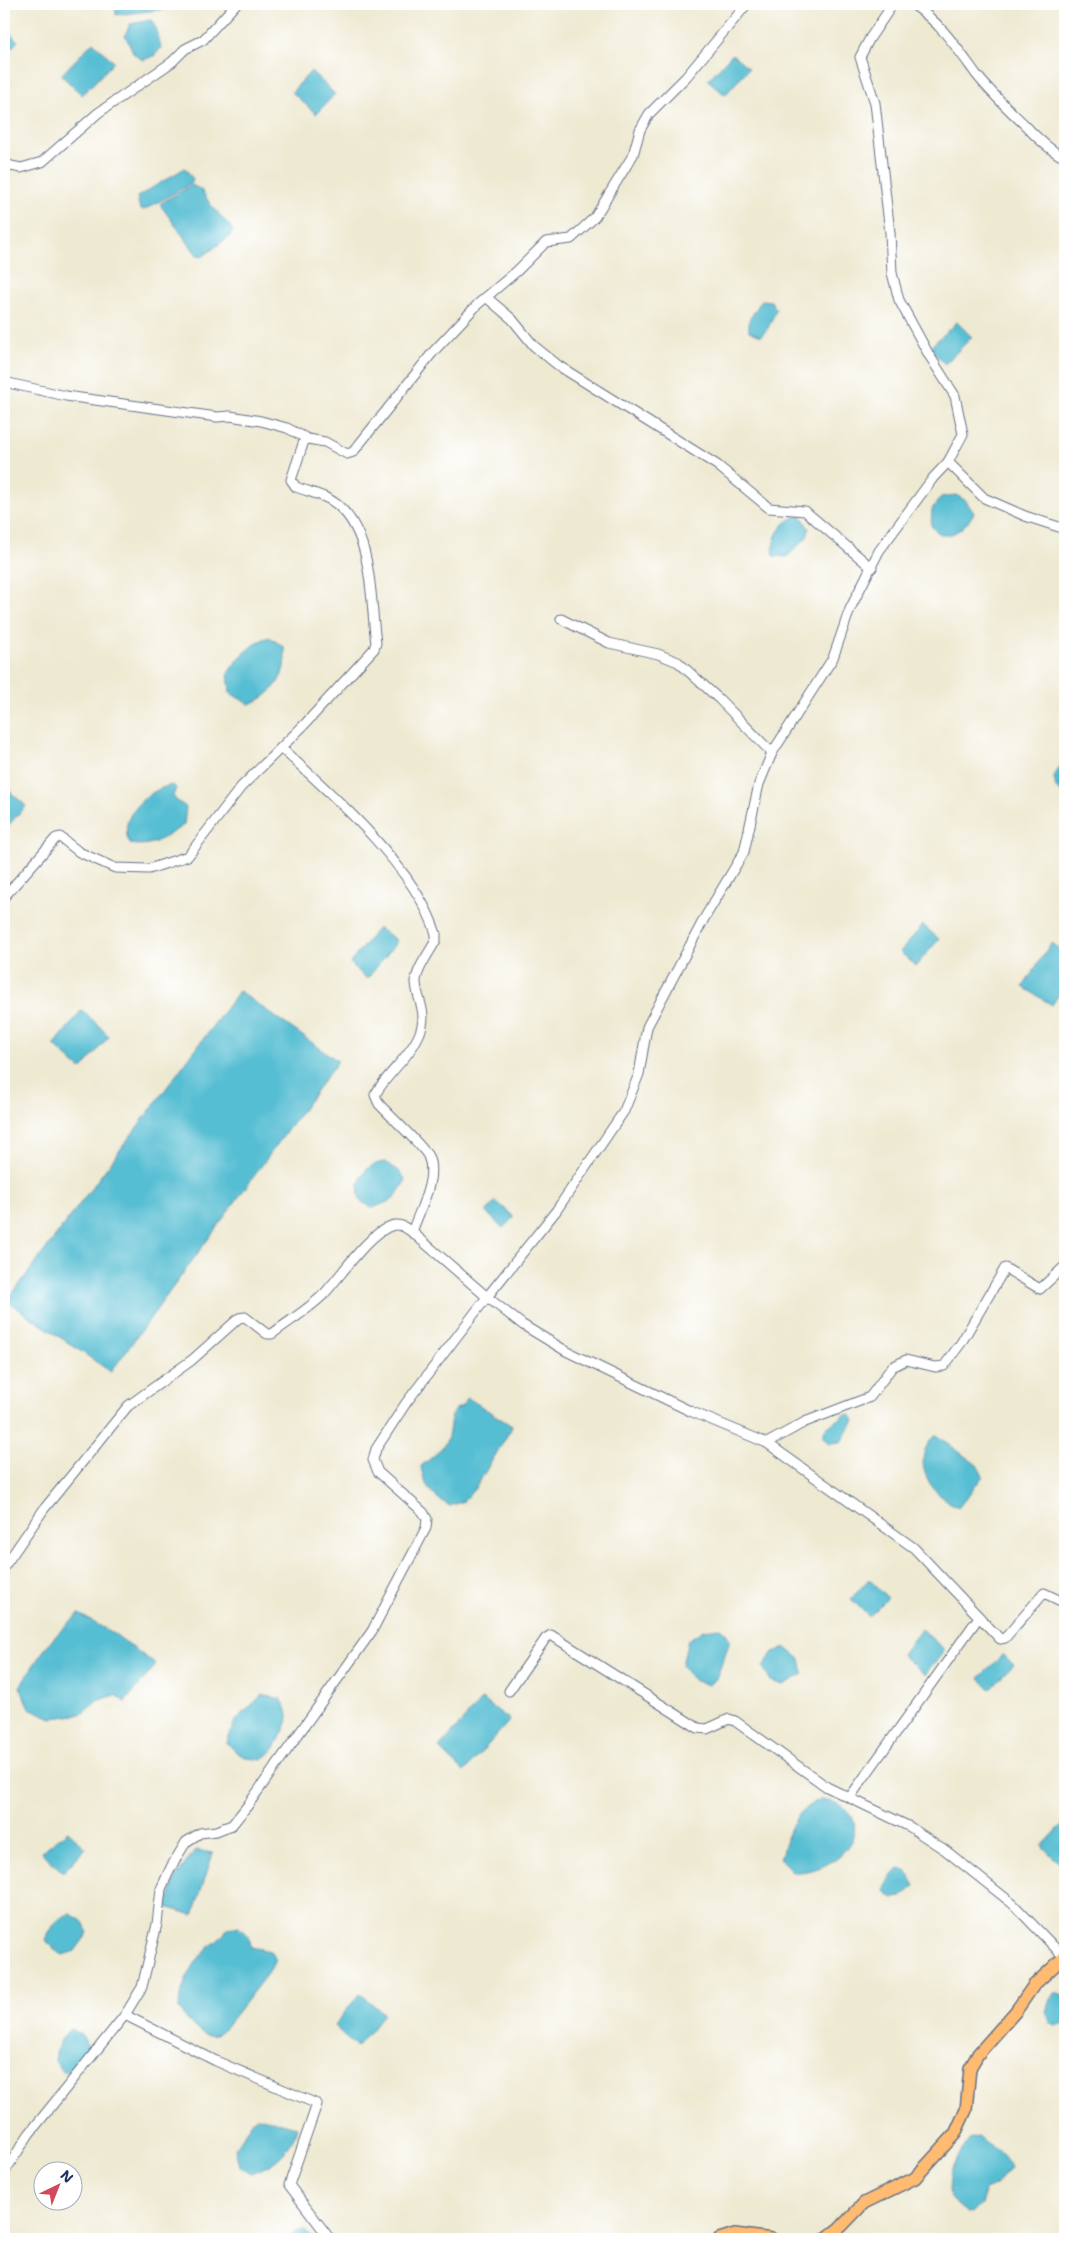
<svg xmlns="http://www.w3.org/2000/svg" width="1069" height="2243" font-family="'Shantell Sans',sans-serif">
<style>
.water{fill:#56bed3;stroke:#387698}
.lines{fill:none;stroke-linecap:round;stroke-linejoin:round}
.minor-casing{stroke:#657086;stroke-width:11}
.major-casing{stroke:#657086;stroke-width:14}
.minor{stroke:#fff;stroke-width:9}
.major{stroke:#ffbb71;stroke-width:11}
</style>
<rect width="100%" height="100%" fill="#fff"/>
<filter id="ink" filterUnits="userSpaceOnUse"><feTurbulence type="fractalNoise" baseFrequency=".02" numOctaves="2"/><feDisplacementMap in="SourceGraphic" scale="10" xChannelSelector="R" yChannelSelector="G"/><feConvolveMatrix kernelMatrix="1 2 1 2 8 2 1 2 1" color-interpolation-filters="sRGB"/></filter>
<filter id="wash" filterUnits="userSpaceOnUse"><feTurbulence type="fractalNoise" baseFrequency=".0096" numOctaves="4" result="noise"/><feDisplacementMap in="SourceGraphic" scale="20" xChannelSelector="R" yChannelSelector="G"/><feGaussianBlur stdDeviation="1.12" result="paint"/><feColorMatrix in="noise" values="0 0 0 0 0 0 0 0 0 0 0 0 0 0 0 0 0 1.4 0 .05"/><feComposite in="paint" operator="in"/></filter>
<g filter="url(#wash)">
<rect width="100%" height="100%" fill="#eee9d1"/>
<g class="water">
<path d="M115 4H174V8L116 15Z"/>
<path d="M151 20 157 30 161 48 154 56 143 60 134 54 125 35 130 24Z"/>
<path d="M4 27 18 41 4 56Z"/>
<path d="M93 42 114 62 82 95 61 75Z"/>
<path d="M732 54 749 68 725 95 708 80Z"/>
<path d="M311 71 335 94 316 114 292 92Z"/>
<path d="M185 168 193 179 192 183 144 210 140 209 137 197Z"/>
<path d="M192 185 201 190 211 205 233 230 230 236 202 257 197 255 161 206V203Z"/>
<path d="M762 300 771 301 776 310 768 328 761 336 749 331V320Z"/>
<path d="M957 322 972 337 945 364 929 348Z"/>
<path d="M956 495 966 501 974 513C969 522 954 539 941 534 938 533 934 529 931 526L932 509 941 497Z"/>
<path d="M801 515 809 529 807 537 787 557 774 556C770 537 783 519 801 515Z"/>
<path d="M269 637 284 647C289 674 274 696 249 704L230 693 228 673C240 656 250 644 269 637Z"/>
<path d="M1065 757V795L1056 788 1054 777Z"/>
<path d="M173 785 176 788 173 796 177 801 186 807 184 825C164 837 154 848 130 844 115 818 149 788 173 785Z"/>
<path d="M6 788 26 806 4 830V791Z"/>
<path d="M923 925 939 939 916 966 900 952Z"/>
<path d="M378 928 395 939 396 943 367 979 350 963Z"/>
<path d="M1051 943 1065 953V985L1052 1005 1023 987Z"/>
<path d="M239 991 338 1061 111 1372 7 1301Z"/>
<path d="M81 1011 86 1013 109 1036 83 1068H79L55 1046V1044Z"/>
<path d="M385 1162 398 1170 406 1180 394 1199 373 1208 360 1201C355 1182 363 1164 385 1162Z"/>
<path d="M496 1201 514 1217 503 1228 486 1212Z"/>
<path d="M468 1398 512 1426 511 1429 476 1487 464 1501 450 1506C432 1496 424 1487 421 1466 431 1458 441 1451 447 1440 451 1429 448 1422 455 1409L461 1407Z"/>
<path d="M845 1414 850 1415 854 1420 841 1442 830 1443 823 1437 825 1429Z"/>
<path d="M936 1435 977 1465 983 1476 959 1507C930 1496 908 1459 936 1435Z"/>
<path d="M869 1579 888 1598 869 1617 851 1599Z"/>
<path d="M79 1614 116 1635 156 1665 125 1702 115 1695 97 1701 82 1714 52 1718 29 1708 20 1687C37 1658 53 1635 79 1614Z"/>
<path d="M720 1628 726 1633 730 1641 716 1679 708 1685 693 1680 682 1665 688 1640 703 1630Z"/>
<path d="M921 1629 945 1650 925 1675 902 1655Z"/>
<path d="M786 1648 800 1659 803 1674 783 1685 771 1681 763 1667 773 1652Z"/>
<path d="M1003 1654 1014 1665 990 1689 979 1678Z"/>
<path d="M262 1695 281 1699C290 1713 290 1718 283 1732 275 1747 276 1750 261 1760 244 1758 237 1755 227 1742L235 1721Z"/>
<path d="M482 1699 510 1720 464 1772 439 1748Z"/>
<path d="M823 1799C885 1813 845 1874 793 1872L780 1859C788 1833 794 1808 823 1799Z"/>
<path d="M1065 1822V1869L1042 1846Z"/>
<path d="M68 1831 86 1848 63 1872 41 1852Z"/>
<path d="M195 1850 213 1853 193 1915 166 1907 176 1877Z"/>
<path d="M899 1869 906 1870 915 1886 901 1897 893 1898 884 1890 890 1877Z"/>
<path d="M71 1914 82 1921 88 1933 75 1951 63 1955 53 1949 46 1940C51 1928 57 1916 71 1914Z"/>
<path d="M239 1927 249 1937 251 1947 270 1951 275 1960 270 1970 224 2029C207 2047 190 2024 179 2009 179 1990 190 1969 202 1954 211 1943 219 1943 227 1929Z"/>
<path d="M360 1993 384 2014 357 2047 334 2026Z"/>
<path d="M1054 1993H1058L1065 1997V2023L1056 2026 1049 2023 1046 2011Z"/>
<path d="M70 2029C80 2032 87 2039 88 2051 81 2061 76 2072 63 2072L55 2061C56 2048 60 2039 70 2029Z"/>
<path d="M258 2117 297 2127C291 2152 274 2166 250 2173L239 2165 235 2148 253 2120Z"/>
<path d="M978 2137C991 2147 1004 2152 1010 2168L995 2186 985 2190 981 2204 971 2214 967 2213 950 2199C946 2175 957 2158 969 2139Z"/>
<path d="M304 2230 315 2239H288L294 2233Z"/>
</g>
</g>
<g filter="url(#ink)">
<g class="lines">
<defs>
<g id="minor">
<path d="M893 4 870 38 860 57 875 103 890 233 892 273 899 300 929 355 955 396 963 434 948 462 933 478 879 551 850 609 833 658 772 753 759 784 744 852 705 917 647 1027 639 1074 624 1111 556 1211 487 1297 523 1325 566 1351 690 1411 767 1443 914 1548 1000 1639 1005 1638 1044 1593 1065 1603"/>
<path d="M912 4C940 22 957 48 976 74 990 92 1007 108 1024 124 1036 137 1049 150 1065 158"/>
<path d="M4 162 11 166 21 168 42 162 98 113 172 62 185 49 203 40 236 4"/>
<path d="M486 297 512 319 534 346 559 366 717 465 769 508 805 511 872 568"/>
<path d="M4 382 66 396 217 417 230 416 261 421 287 428 308 439 325 442 347 454 353 452 433 352 478 304 517 271 546 242 571 239 595 217 633 155 640 130 649 114 686 77 747 4"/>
<path d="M948 462 984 498 1025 516 1065 529"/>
<path d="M561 619 609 643 658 654 678 662 719 699 772 753"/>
<path d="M281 748C331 793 417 869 436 934V940C430 952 416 969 416 982 417 1002 429 1011 419 1035 409 1058 387 1073 375 1095L379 1104C389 1115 423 1146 428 1156 438 1178 419 1211 412 1232"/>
<path d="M4 897 56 838 60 837 79 852 115 868 149 869 188 856 241 787 304 725 374 649 376 643C370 600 374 532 335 503 325 495 308 492 296 487L291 480 305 438"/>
<path d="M767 1443 805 1422 870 1397 892 1367 906 1360 935 1367 944 1366 961 1343 1005 1268 1040 1289 1065 1266"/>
<path d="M4 1567 44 1509 128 1406 192 1360 239 1318 245 1317 267 1334H272C289 1321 309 1309 324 1294 340 1277 369 1233 391 1226 399 1223 405 1227 412 1232L487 1297 406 1403 376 1449 373 1460 378 1472 423 1512 427 1519 426 1528 372 1631 248 1805 232 1825 216 1831 200 1833 186 1842 171 1867 161 1889 157 1924 142 1987 125 2015"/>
<path d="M509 1691 546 1638 551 1635 698 1728 707 1729 729 1719 735 1721 827 1787 910 1827 945 1850 1013 1904 1064 1957 1065 1955"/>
<path d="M850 1797 979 1617"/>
<path d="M4 2173 29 2134 125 2015 216 2061 317 2104 289 2185 330 2239"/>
</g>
<g id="major">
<path d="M719 2239 735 2234 772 2239"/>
<path d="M825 2239 842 2226 864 2203 915 2178 955 2134 966 2110 970 2068 978 2054 1016 2011 1034 1985 1064 1957 1065 1958"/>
</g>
</defs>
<use href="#minor" class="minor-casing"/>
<use href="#major" class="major-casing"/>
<use href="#minor" class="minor"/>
<use href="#major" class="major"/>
</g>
</g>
<rect width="1069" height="2243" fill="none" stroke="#fff" stroke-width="20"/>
<g transform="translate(58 2186) rotate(43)"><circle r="24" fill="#ffffff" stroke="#a4acbf"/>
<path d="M0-4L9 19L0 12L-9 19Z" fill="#d1495b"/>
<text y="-8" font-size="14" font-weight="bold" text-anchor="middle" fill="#1b2f5e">N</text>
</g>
</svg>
